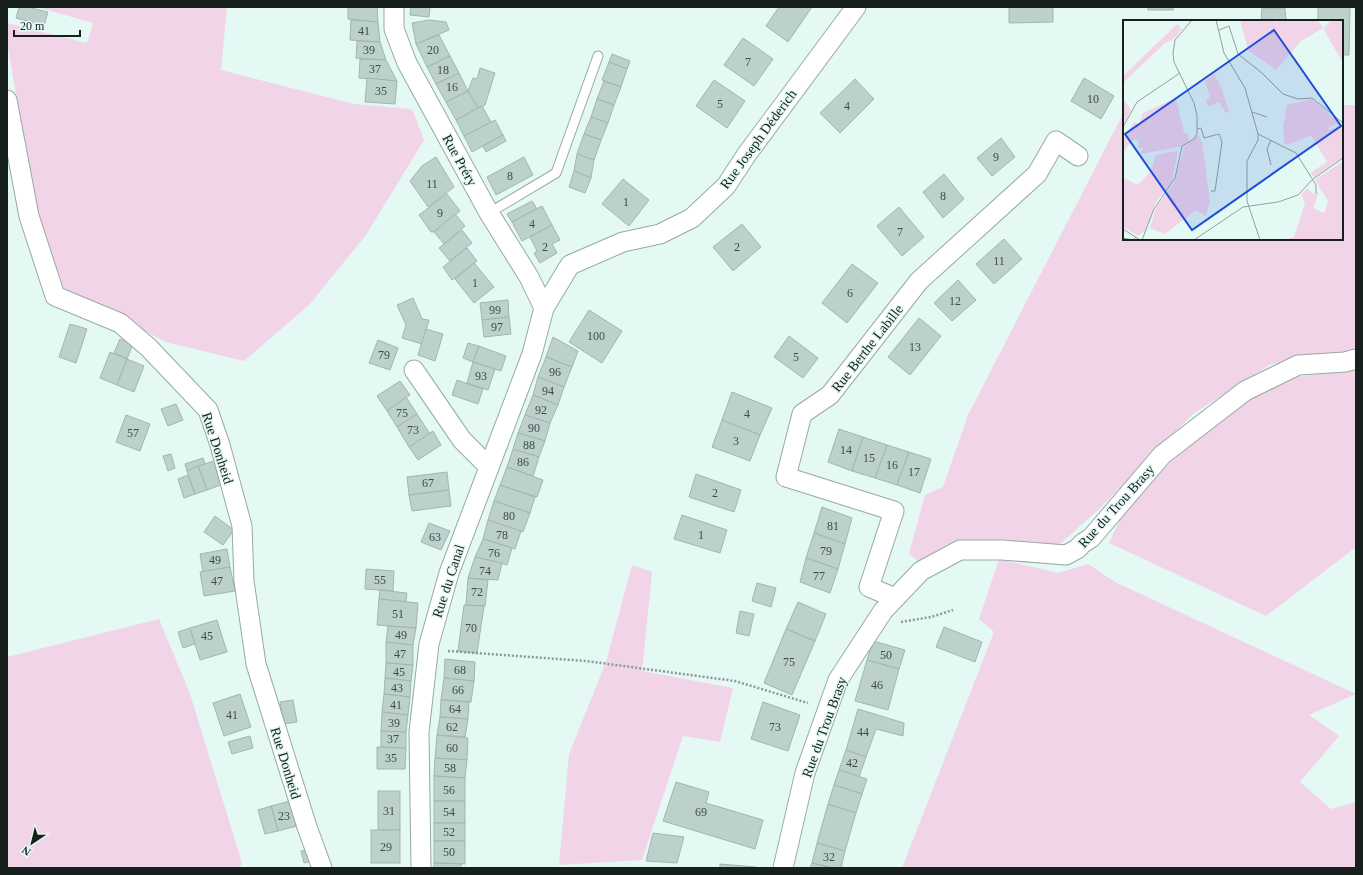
<svg xmlns="http://www.w3.org/2000/svg" width="1363" height="875" font-family="'Times New Roman',serif">
<style>
.green{fill:#f2d4e8}
.building{fill:#bcd0cc;stroke:#a2b5b1}
.lines{fill:none;stroke-linecap:round;stroke-linejoin:round}
.lane-casing{stroke:#97aaa6;stroke-width:11}
.street-casing{stroke:#97aaa6;stroke-width:21}
.path{stroke:#8b9996;stroke-width:2.5;stroke-dasharray:2 2;stroke-linecap:butt}
.lane{stroke:#fff;stroke-width:9}
.street{stroke:#fff;stroke-width:19}
.labels{text-anchor:middle;stroke-width:3;stroke-linejoin:round;paint-order:stroke}
.number-label{font-size:12px;fill:#414c4a}
.street-label{font-size:14px;fill:#18201e;stroke:#e4f8f4}
.inset-road{fill:none;stroke:#92a29e;stroke-width:1}
.view{fill:#1d4ed8;fill-opacity:0.15;stroke:#1d4ed8;stroke-width:2}
.inset-edge{fill:none;stroke:#18201e;stroke-width:2}
</style>
<rect width="100%" height="100%" fill="#e4f8f4"/>
<g class="green">
<path d="M37 7H227L221 70 354 104 412 109 424 140 366 235 309 305 244 361 166 342 63 288 43 248 7 42V23L87 43 93 23Z"/>
<path d="M1342 105H1356V350L1348 355 1271 364 1193 414 1099 509 1060 544H948L919 562 909 554 925 495 943 487 968 415 1124 112V239H1342Z"/>
<path d="M1356 369V547L1266 616 1109 543 1126 507 1206 426 1279 379Z"/>
<path d="M999 559 1058 573 1088 564 1115 582 1356 694 1309 715 1339 736 1300 782 1331 809 1356 802V868H902L994 632 979 619Z"/>
<path d="M632 565 652 572 642 671 733 688 720 742 683 736 642 860 559 865 569 754 606 662Z"/>
<path d="M159 619 190 694 242 863 240 868H7V657Z"/>
</g>
<g class="building">
<path d="M19 7H27L48 12 44 26 16 18Z"/>
<path d="M348 7H377L378 22 348 19Z"/>
<path d="M411 7H430L429 17 410 15Z"/>
<path d="M779 7H812L788 42 766 26Z"/>
<path d="M1009 7H1053V22L1009 23Z"/>
<rect x="1148" y="7" width="25" height="3"/>
<path d="M1318 7H1350L1349 55H1342V21H1318Z"/>
<path d="M1262 8H1285L1286 21H1261Z"/>
<path d="M351 20 378 22 380 42 350 40Z"/>
<path d="M429 20 446 22 449 30 416 44 412 23Z"/>
<path d="M439 35 450 56 427 67 416 44Z"/>
<path d="M743 38 773 59 754 86 724 65Z"/>
<path d="M357 41 380 42 386 60 356 58Z"/>
<path d="M612 54 630 61 627 69 609 62Z"/>
<path d="M450 56 459 73 436 84 427 67Z"/>
<path d="M360 59 386 60 397 81 359 78Z"/>
<path d="M609 62 627 69 621 87 602 80Z"/>
<path d="M480 68 495 73 485 105 478 108 468 91 473 78 477 79Z"/>
<path d="M459 73 468 91 446 102 436 84Z"/>
<path d="M367 78 397 81 395 104 365 102Z"/>
<path d="M1084 78 1114 96 1101 119 1071 101Z"/>
<path d="M855 79 874 99 840 133 820 113Z"/>
<path d="M714 80 745 101 727 128 696 106Z"/>
<path d="M604 81 621 87 614 105 597 99Z"/>
<path d="M468 91 478 108 456 120 446 102Z"/>
<path d="M597 99 614 105 608 123 591 117Z"/>
<path d="M482 106 491 122 464 136 456 120Z"/>
<path d="M591 117 608 123 601 140 584 134Z"/>
<path d="M495 120 503 135 472 152 464 136Z"/>
<path d="M584 134 601 140 594 160 577 154Z"/>
<path d="M503 135 506 141 486 152 483 146Z"/>
<path d="M1001 138 1015 157 992 176 977 158Z"/>
<path d="M577 154 594 160 591 178 574 171Z"/>
<path d="M436 157 454 187 428 207 410 181 422 166Z"/>
<path d="M524 157 533 175 496 195 487 177Z"/>
<path d="M574 171 591 178 585 193 569 187Z"/>
<path d="M944 174 964 199 943 218 923 192Z"/>
<path d="M623 179 649 200 629 226 602 204Z"/>
<path d="M447 194 460 211 434 232H431L419 215Z"/>
<path d="M532 201 537 209 512 222 507 214Z"/>
<path d="M542 206 552 225 522 241 512 222Z"/>
<path d="M899 207 924 237 902 256 877 226Z"/>
<path d="M455 214 465 226 444 244 434 232Z"/>
<path d="M742 224 761 247 733 271 713 247Z"/>
<path d="M552 225 560 240 552 244 557 253 540 263 534 253 537 251 530 237Z"/>
<path d="M462 230 472 243 450 261 439 248Z"/>
<path d="M1004 239 1022 259 994 284 976 264Z"/>
<path d="M467 248 477 261 452 280 443 267Z"/>
<path d="M474 263 494 287 474 303 455 279Z"/>
<path d="M852 264 878 283 847 323 822 303Z"/>
<path d="M958 280 976 300 952 321 934 303Z"/>
<path d="M413 298 422 319 429 320 422 344 402 338 406 325 397 305Z"/>
<path d="M508 300 509 317 482 320 480 303Z"/>
<path d="M589 310 622 331 602 363 569 342Z"/>
<path d="M509 317 511 334 484 337 482 320Z"/>
<path d="M919 318 941 336 910 375 888 357Z"/>
<path d="M70 324 87 329 76 363 59 357Z"/>
<path d="M426 329 443 334 435 361 418 355Z"/>
<path d="M789 336 818 358 803 378 774 357Z"/>
<path d="M553 337 578 351 572 367 546 357Z"/>
<path d="M120 339 133 344 127 359 114 353Z"/>
<path d="M378 340 398 348 390 370 369 363Z"/>
<path d="M468 343 479 346 473 362 463 358Z"/>
<path d="M479 346 506 356 501 371 473 362Z"/>
<path d="M110 352 127 359 117 385 100 378Z"/>
<path d="M546 357 572 367 564 387 538 377Z"/>
<path d="M127 359 144 366 134 392 117 385Z"/>
<path d="M473 362 495 369 488 390 467 383Z"/>
<path d="M538 377 564 387 558 405 533 395Z"/>
<path d="M457 380 483 389 478 404 452 395Z"/>
<path d="M400 381 410 395 387 411 377 396Z"/>
<path d="M732 392 772 408 760 435 722 420Z"/>
<path d="M533 395 558 405 550 423 525 415Z"/>
<path d="M406 397 417 414 397 427 387 411Z"/>
<path d="M176 404 183 420 168 426 161 409Z"/>
<path d="M417 414 430 434 409 447 397 427Z"/>
<path d="M126 415 150 424 140 451 116 442Z"/>
<path d="M525 415 550 423 545 441 518 433Z"/>
<path d="M722 420 760 435 750 461 712 447Z"/>
<path d="M839 429 863 437 852 471 828 462Z"/>
<path d="M433 431 441 445 418 460 409 447Z"/>
<path d="M518 433 545 441 539 457 513 449Z"/>
<path d="M863 437 887 445 875 478 852 471Z"/>
<path d="M887 445 909 452 897 485 875 478Z"/>
<path d="M513 449 539 457 533 476 507 467Z"/>
<path d="M909 452 931 459 920 493 897 485Z"/>
<path d="M171 454 175 468 168 471 163 456Z"/>
<path d="M203 458 205 464 187 471 185 464Z"/>
<path d="M217 460 226 483 207 490 198 466Z"/>
<path d="M198 466 207 490 195 494 187 471Z"/>
<path d="M507 467 543 480 537 497 500 485Z"/>
<path d="M447 472 449 490 409 495 407 477Z"/>
<path d="M696 474 741 490 734 512 689 497Z"/>
<path d="M188 475 195 494 184 498 178 479Z"/>
<path d="M500 485 535 497 530 513 494 501Z"/>
<path d="M449 490 451 506 412 511 409 495Z"/>
<path d="M494 501 530 513 523 532 488 520Z"/>
<path d="M822 507 852 518 845 544 814 533Z"/>
<path d="M682 515 727 530 720 553 674 539Z"/>
<path d="M215 516 234 530 223 545 204 532Z"/>
<path d="M488 520 521 531 515 549 483 539Z"/>
<path d="M429 523 450 531 441 550 421 542Z"/>
<path d="M814 533 845 544 838 569 806 558Z"/>
<path d="M483 539 512 548 507 565 475 557Z"/>
<path d="M227 549 230 567 203 572 200 554Z"/>
<path d="M475 557 502 563 498 580 468 578Z"/>
<path d="M806 558 838 569 830 593 800 582Z"/>
<path d="M230 567 235 591 204 596 200 572Z"/>
<path d="M366 569 394 571 393 591 365 589Z"/>
<path d="M468 578 488 580 485 606 466 605Z"/>
<path d="M757 583 776 588 771 607 752 601Z"/>
<path d="M380 590 407 593 406 602 379 599Z"/>
<path d="M379 599 418 603 416 628 377 625Z"/>
<path d="M798 602 826 614 815 641 786 629Z"/>
<path d="M464 605 484 606 477 653 458 651Z"/>
<path d="M740 611 754 614 749 636 736 633Z"/>
<path d="M217 620 227 652 200 660 190 628Z"/>
<path d="M388 626 416 628 413 645 386 642Z"/>
<path d="M944 627 982 642 975 662 936 647Z"/>
<path d="M190 628 195 644 183 648 178 632Z"/>
<path d="M786 629 815 641 792 695 764 683Z"/>
<path d="M873 641 905 650 899 669 867 660Z"/>
<path d="M386 642 413 645V665L386 663Z"/>
<path d="M445 659 475 662 474 681 444 678Z"/>
<path d="M867 660 899 669 888 710 855 701Z"/>
<path d="M386 663 413 665 411 681 385 678Z"/>
<path d="M385 678 411 681 410 697 384 694Z"/>
<path d="M444 678 474 681 471 702 441 700Z"/>
<path d="M240 694 251 727 224 736 213 703Z"/>
<path d="M384 694 410 697 408 715 382 712Z"/>
<path d="M293 700 297 722 284 724 280 702Z"/>
<path d="M441 700 469 702 468 719 440 717Z"/>
<path d="M763 702 800 715 788 751 751 739Z"/>
<path d="M858 709 904 723 903 736 876 729 866 757 846 750Z"/>
<path d="M382 712 408 715 406 732 381 731Z"/>
<path d="M440 717 468 719 465 737 437 735Z"/>
<path d="M381 731 406 732V748L381 747Z"/>
<path d="M437 735 468 738 467 760 435 758Z"/>
<path d="M250 736 253 748 232 754 228 742Z"/>
<path d="M377 747 406 748 405 769H377Z"/>
<path d="M846 750 866 757 859 777 839 770Z"/>
<path d="M435 758 467 760 465 778 434 776Z"/>
<path d="M839 770 867 779 862 794 834 785Z"/>
<path d="M434 776 465 778V801H434Z"/>
<path d="M676 782 709 792 706 803 763 820 755 849 663 821Z"/>
<path d="M834 785 862 794 856 813 828 804Z"/>
<rect x="378" y="791" width="22" height="39"/>
<path d="M290 801 297 826 278 831 271 806Z"/>
<rect x="434" y="801" width="31" height="22"/>
<path d="M828 804 856 813 845 851 817 843Z"/>
<path d="M271 806 278 831 265 834 258 810Z"/>
<rect x="434" y="823" width="31" height="18"/>
<rect x="371" y="830" width="29" height="33"/>
<path d="M653 833 684 837 677 863 646 861Z"/>
<path d="M434 841H465V864L434 863Z"/>
<path d="M817 843 845 851 841 868H833L812 863Z"/>
<path d="M308 849 312 861 304 863 301 851Z"/>
<path d="M434 863 461 864V868H434Z"/>
<path d="M812 863 833 868H810Z"/>
<path d="M720 864 756 867V868H720Z"/>
</g>
<g class="lines">
<defs>
<path id="lane" d="M489 213 556 173 598 56"/>
<g id="street">
<path d="M394 7V29L407 63 489 213 529 277 544 308"/>
<path d="M7 100 29 216 55 296 120 323 148 347 208 410 220 445 242 526 244 581 256 664 307 827 322 868"/>
<path d="M414 370 462 440 489 467"/>
<path d="M895 598 869 587 894 511 786 477 802 414 830 395 919 281 1037 174 1056 141 1078 156"/>
<path d="M421 868 419 732 429 644 449 573 532 354 544 308 570 265 623 242 660 234 692 218 726 186 747 154 856 7"/>
<path d="M783 868 805 773 838 680 883 611 921 571 960 550H1002L1066 555 1077 549 1083 543 1091 538 1162 455 1245 391 1298 365 1345 362 1356 359"/>
</g>
</defs>
<use href="#lane" class="lane-casing"/>
<use href="#street" class="street-casing"/>
<g class="path">
<path d="M901 622 931 617 953 610"/>
<path d="M448 651 586 661 735 681 808 703"/>
</g>
<use href="#lane" class="lane"/>
<use href="#street" class="street"/>
</g>
<g class="labels">
<g class="number-label">
<text x="364" y="35">41</text>
<text x="369" y="54">39</text>
<text x="433" y="54">20</text>
<text x="748" y="66">7</text>
<text x="375" y="73">37</text>
<text x="443" y="74">18</text>
<text x="452" y="91">16</text>
<text x="381" y="95">35</text>
<text x="1093" y="103">10</text>
<text x="720" y="108">5</text>
<text x="847" y="110">4</text>
<text x="996" y="161">9</text>
<text x="510" y="180">8</text>
<text x="432" y="188">11</text>
<text x="943" y="200">8</text>
<text x="626" y="206">1</text>
<text x="440" y="217">9</text>
<text x="532" y="228">4</text>
<text x="900" y="236">7</text>
<text x="545" y="251">2</text>
<text x="737" y="251">2</text>
<text x="999" y="265">11</text>
<text x="475" y="287">1</text>
<text x="850" y="297">6</text>
<text x="955" y="305">12</text>
<text x="495" y="314">99</text>
<text x="497" y="331">97</text>
<text x="596" y="340">100</text>
<text x="915" y="351">13</text>
<text x="384" y="359">79</text>
<text x="796" y="361">5</text>
<text x="555" y="376">96</text>
<text x="481" y="380">93</text>
<text x="548" y="395">94</text>
<text x="541" y="414">92</text>
<text x="402" y="417">75</text>
<text x="747" y="418">4</text>
<text x="534" y="432">90</text>
<text x="413" y="434">73</text>
<text x="133" y="437">57</text>
<text x="736" y="445">3</text>
<text x="529" y="449">88</text>
<text x="846" y="454">14</text>
<text x="869" y="462">15</text>
<text x="523" y="466">86</text>
<text x="892" y="469">16</text>
<text x="914" y="476">17</text>
<text x="428" y="487">67</text>
<text x="715" y="497">2</text>
<text x="509" y="520">80</text>
<text x="833" y="530">81</text>
<text x="502" y="539">78</text>
<text x="701" y="539">1</text>
<text x="435" y="541">63</text>
<text x="826" y="555">79</text>
<text x="494" y="557">76</text>
<text x="215" y="564">49</text>
<text x="485" y="575">74</text>
<text x="819" y="580">77</text>
<text x="380" y="584">55</text>
<text x="217" y="585">47</text>
<text x="477" y="596">72</text>
<text x="398" y="618">51</text>
<text x="471" y="632">70</text>
<text x="401" y="639">49</text>
<text x="207" y="640">45</text>
<text x="400" y="658">47</text>
<text x="886" y="659">50</text>
<text x="789" y="666">75</text>
<text x="460" y="674">68</text>
<text x="399" y="676">45</text>
<text x="877" y="689">46</text>
<text x="397" y="692">43</text>
<text x="458" y="694">66</text>
<text x="396" y="709">41</text>
<text x="455" y="713">64</text>
<text x="232" y="719">41</text>
<text x="394" y="727">39</text>
<text x="452" y="731">62</text>
<text x="775" y="731">73</text>
<text x="863" y="736">44</text>
<text x="393" y="743">37</text>
<text x="452" y="752">60</text>
<text x="391" y="762">35</text>
<text x="852" y="767">42</text>
<text x="450" y="772">58</text>
<text x="449" y="794">56</text>
<text x="389" y="815">31</text>
<text x="449" y="816">54</text>
<text x="701" y="816">69</text>
<text x="284" y="820">23</text>
<text x="449" y="836">52</text>
<text x="386" y="851">29</text>
<text x="449" y="856">50</text>
<text x="829" y="861">32</text>
</g>
<g class="street-label">
<text transform="translate(758 139) rotate(-54)" y="5">Rue Joseph Déderich</text>
<text transform="translate(460 160) rotate(61)" y="5">Rue Préry</text>
<text transform="translate(867 348) rotate(-52)" y="5">Rue Berthe Labille</text>
<text transform="translate(218 448) rotate(72)" y="5">Rue Donheid</text>
<text transform="translate(1116 506) rotate(-48)" y="5">Rue du Trou Brasy</text>
<text transform="translate(448 581) rotate(-72)" y="5">Rue du Canal</text>
<text transform="translate(824 727) rotate(-70)" y="5">Rue du Trou Brasy</text>
<text transform="translate(286 763) rotate(73)" y="5">Rue Donheid</text>
</g>
</g>
<g transform="translate(1123 20)">
<rect width="220" height="220" fill="#e4f8f4"/>
<path d="M117 0H150L152 3 155 0H194L201 8 208 0H220V43L200 8 178 21 153 50 125 30ZM54 4 59 9 50 20 42 23 0 63V56ZM91 54 98 67 106 92 103 93 96 82 85 87 83 80 87 77 82 61ZM53 78 61 113H64L66 121 56 127 17 134 20 128H15L16 120 11 119 0 132V120L11 102 16 104 20 93ZM0 79 8 90 0 105ZM189 79 216 103 205 108 206 110 220 105V138L191 157 187 153 204 142 188 115 164 125 161 123 160 108 164 85ZM75 115 79 122 87 181 83 196 73 190 42 214 27 208 33 188 51 163 61 127ZM55 131 49 162 33 182 23 210 15 216 0 207V158L15 165 28 151 33 135ZM220 141V220H162L171 217 182 183 178 174 185 168 189 174 196 172 190 188 201 193 205 181 192 160Z" fill="#f2d4e8"/>
<path class="inset-road" d="M93 0 101 33 122 68 135 114V120L124 141V181L137 220M96 10 106 6 115 34 139 53 160 74 175 79 189 78 220 103M129 92 144 97M0 107 14 82 57 53M74 109 78 108 81 118 96 114 99 122 92 171H88M135 114 173 133 193 165V173M148 120 144 129 148 145M0 209 17 220M0 218 10 220 13 217M19 220 31 189 52 158 59 126 71 119 74 114V95L71 83 51 42 50 33 52 20 69 0M71 220 120 187 155 182 175 175 190 159 220 138"/>
<path class="view" d="M151 10 218 106 69 210 2 114Z"/>
<rect width="220" height="220" class="inset-edge"/>
</g>
<rect width="1363" height="875" fill="none" stroke="#18201e" stroke-width="16"/>
<g transform="translate(32 843) rotate(215)" stroke="#e4f8f4" stroke-width="3" paint-order="stroke">
<path d="M0-3L7 15L0 10L-7 15Z" fill="#18201e"/>
<text y="-6" font-size="11" font-weight="bold" text-anchor="middle" fill="#18201e">N</text>
</g>
<path d="M14 30v6h66v-6" fill="none" stroke="#18201e" stroke-width="2"/>
<text x="20" y="30" font-size="12" fill="#18201e" stroke="#e4f8f4" stroke-width="3" paint-order="stroke">20 m</text>
</svg>
